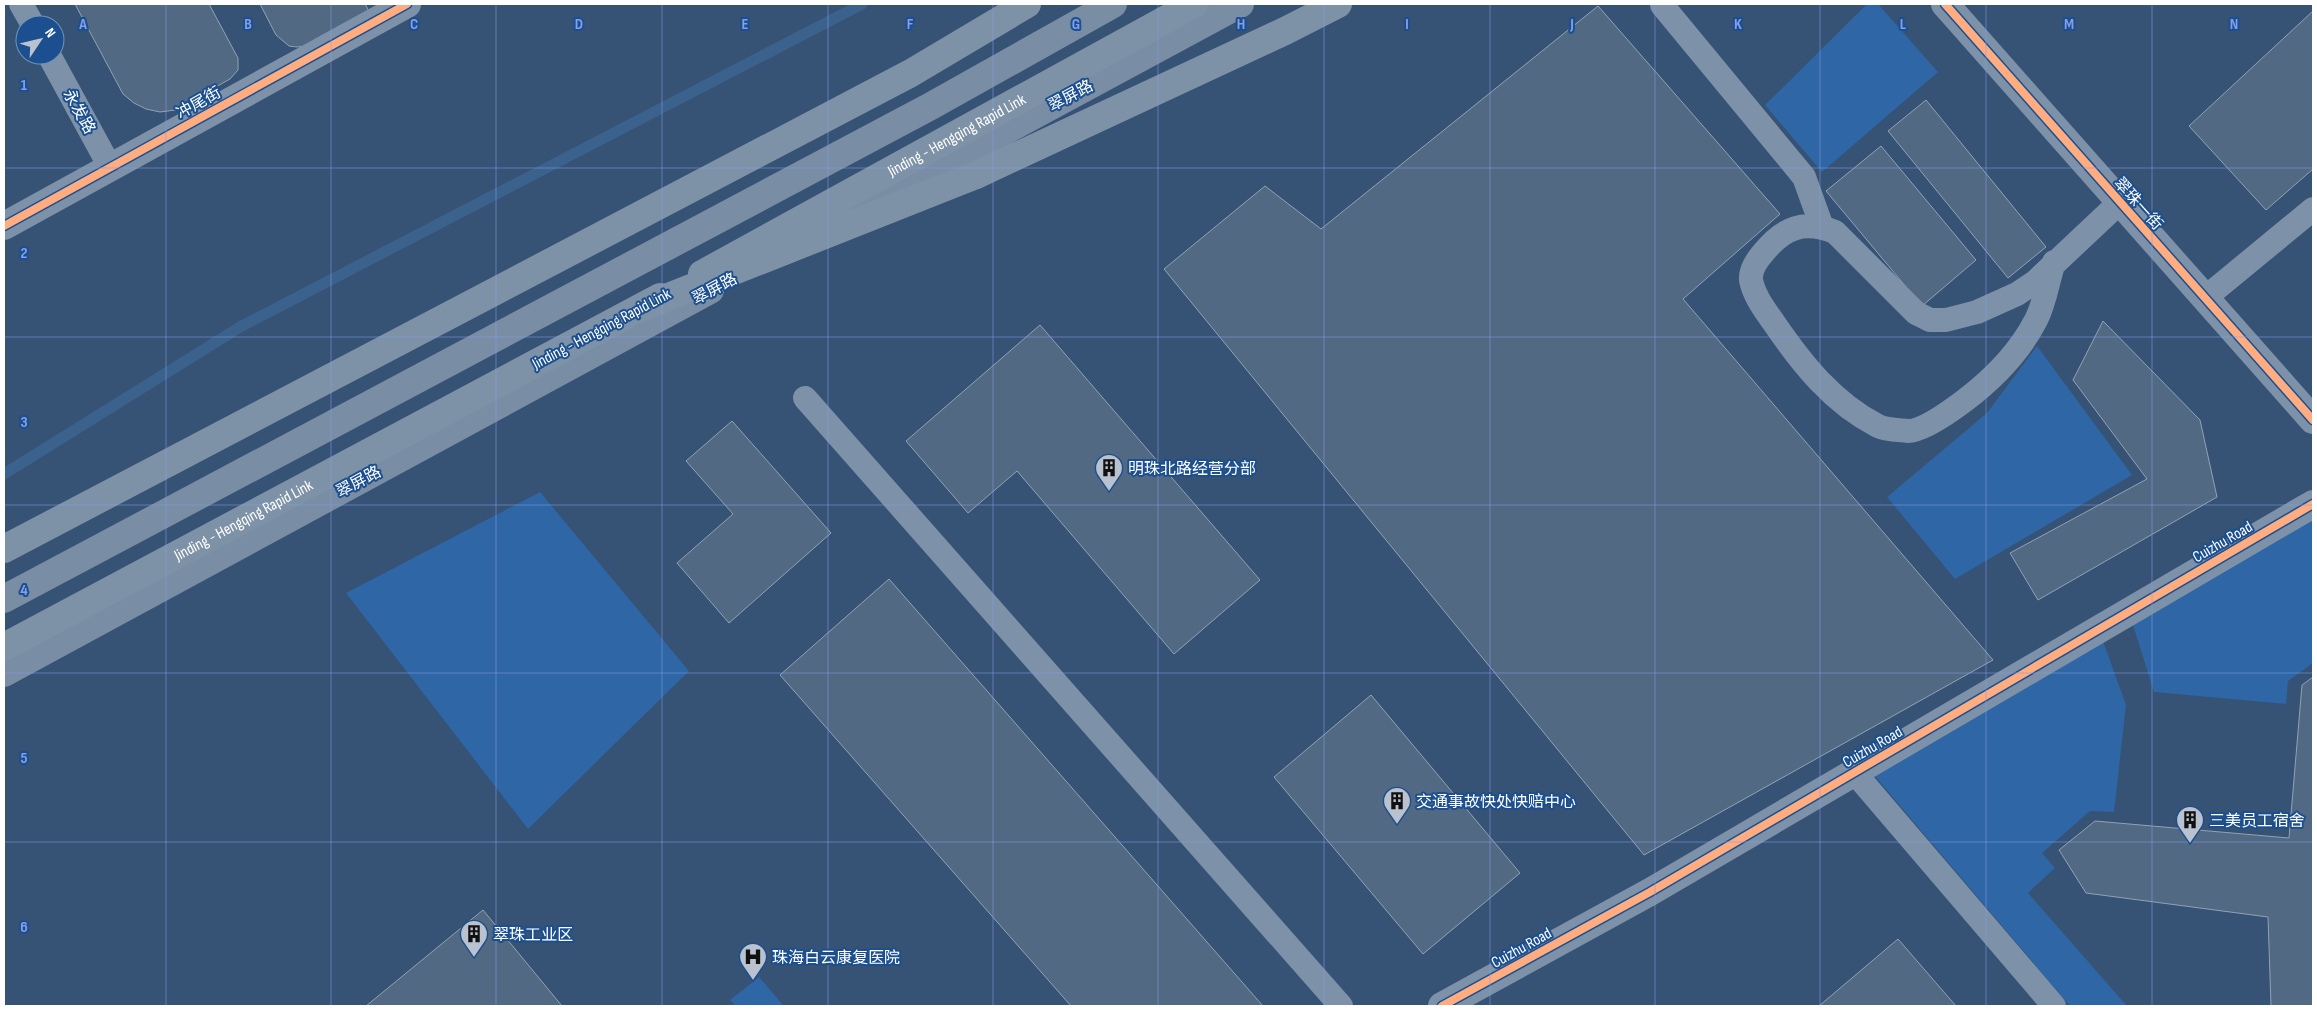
<svg xmlns="http://www.w3.org/2000/svg" width="2317" height="1010" font-family="'Sofia Sans Condensed','Noto Sans SC',sans-serif">
<style>
.green{fill:#2f66a5}
.lines{fill:none;stroke-linecap:round;stroke-linejoin:round}
.stream{stroke:#3b618d;stroke-width:11}
.building{fill:#526984;stroke:#92a2b6}
.service{stroke:#7d92a8;stroke-width:24}
.minor{stroke:#7d92a8;stroke-width:28}
.secondary{stroke:#798da4;stroke-width:28}
.motorway{stroke:#7e92a7;stroke-width:28}
.motorway-bridge{stroke:#7e92a7;stroke-width:28}
.cycleway-casing{stroke:#1b4f8f;stroke-width:11}
.cycleway{stroke:#ffac80;stroke-width:8}
.grid{fill:none;stroke:#839eea;stroke-width:1;stroke-opacity:0.55}
.labels{text-anchor:middle;stroke-width:4;stroke-linejoin:round;paint-order:stroke}
.street-label{font-size:16px;fill:#fff;stroke:#1b4f8f}
.poi-label{font-size:16px;fill:#fff;stroke:#1b4f8f;text-anchor:start}
.grid-label{font-size:16px;text-anchor:middle;font-weight:bold;fill:#839eea;stroke:#1b4f8f;stroke-width:4;stroke-linejoin:round;paint-order:stroke}
</style>
<rect width="100%" height="100%" fill="#365274"/>
<g class="green">
<path d="M1867 4H1878L1938 72 1822 172 1765 105Z"/>
<path d="M2037 346 2132 475 1955 579 1887 497 1987 413Z"/>
<path d="M540 492 689 671 528 829 346 593Z"/>
<path d="M2313 517V663L2288 681 2286 704 2154 692 2132 622Z"/>
<path d="M2103 641 2126 705 2114 812 2090 811 2042 853 2055 868 2028 893 2127 1006H2070L1873 774Z"/>
<path d="M759 977 784 1006H736L730 1000Z"/>
</g>
<g class="lines">
<path class="stream" d="M4 474 240 327 862 4"/>
</g>
<g class="building">
<path d="M75 4H209L238 58V70L230 79 175 110 160 112 146 109 134 103 123 94Z"/>
<path d="M260 4H365L369 11 305 46 297 47 289 46 276 35Z"/>
<path d="M1598 6 1780 214 1683 299 1993 660 1644 855 1164 269 1265 186 1321 229Z"/>
<path d="M2313 11V169L2266 210 2189 126Z"/>
<path d="M1926 100 2046 247 2008 278 1888 131Z"/>
<path d="M1881 146 1976 260 1922 306 1826 191Z"/>
<path d="M2103 321 2200 420 2217 497 2038 600 2010 553 2147 479 2073 380Z"/>
<path d="M1040 325 1260 580 1174 654 1017 471 968 513 906 441Z"/>
<path d="M732 421 831 533 729 623 677 563 733 514 686 461Z"/>
<path d="M889 579 1263 1006H1071L780 675Z"/>
<path d="M2313 677V1006H2271L2268 917 2086 893 2059 850 2095 821 2289 838 2302 685Z"/>
<path d="M1371 695 1520 873 1423 954 1274 777Z"/>
<path d="M483 910 562 1006H366Z"/>
<path d="M1898 939 1956 1006H1819Z"/>
</g>
<g class="lines">
<g class="service">
<path d="M21 4 33 25"/>
<path d="M1662 5 1804 177 1822 227"/>
<path d="M49 55 110 167"/>
<path d="M2054 262C2048 280 2045 303 2036 320 2019 353 1993 379 1964 401 1952 410 1923 431 1908 431 1899 430 1886 430 1878 426 1833 403 1802 364 1774 323 1765 310 1754 296 1751 280 1750 271 1757 260 1763 253 1784 227 1804 220 1835 232L1916 313 1930 320H1946L1977 312 2017 294 2035 282 2120 202"/>
<path d="M2205 298 2313 209"/>
<path d="M805 398 1341 1006"/>
<path d="M1854 772 2054 1006"/>
</g>
<g class="minor">
<path d="M1945 4 2313 420"/>
<path d="M4 226 407 4"/>
<path d="M1442 1006 1650 892 2313 504"/>
</g>
<g class="secondary">
<path d="M847 216 1240 4"/>
<path d="M4 599 931 106 1113 4"/>
<path d="M4 673 710 290"/>
</g>
<g class="motorway">
<path d="M976 175 1285 31 1338 4"/>
<path id="s1" d="M702 274 1194 4"/>
<path d="M4 549 911 73 1027 4"/>
<path id="s2" d="M4 647 660 297"/>
</g>
<path class="motorway-bridge" d="M638 309 976 175"/>
<defs>
<g id="cycleway">
<path d="M1945 4 2313 420"/>
<path d="M4 226 407 4"/>
<path d="M1442 1006 1650 892 2313 504"/>
</g>
</defs>
<use href="#cycleway" class="cycleway-casing"/>
<use href="#cycleway" class="cycleway"/>
</g>
<path class="grid" d="M166 4V1006M331 4V1006M496 4V1006M662 4V1006M828 4V1006M993 4V1006M1158 4V1006M1324 4V1006M1490 4V1006M1655 4V1006M1820 4V1006M1986 4V1006M2152 4V1006M4 168H2313M4 337H2313M4 505H2313M4 673H2313M4 842H2313"/>
<defs>
<symbol id="building-pin" viewBox="-11 -11 22 30"><path d="M0 17L-7.5 6A9.5 9.5 0 1 1 7.5 6Z" fill="#b9c2ce" stroke="#1b4f8f"/><path d="M-4-6H4V6H1V3H-1V6H-4ZM-2.5-4.3h1.7v1.8h-1.7ZM.8-4.3h1.7v1.8H.8ZM-2.5-1h1.7V.8h-1.7ZM.8-1h1.7V.8H.8Z" fill="#111"/></symbol>
<symbol id="hospital-pin" viewBox="-11 -11 22 30"><path d="M0 17L-7.5 6A9.5 9.5 0 1 1 7.5 6Z" fill="#b9c2ce" stroke="#1b4f8f"/><path d="M-5-5h3v3.5h4V-5h3V5h-3V1.5h-4V5h-3Z" fill="#111"/></symbol>
</defs>
<g fill-rule="evenodd">
<use href="#building-pin" x="1093" y="452" width="32" height="43"/>
<use href="#building-pin" x="1381" y="785" width="32" height="43"/>
<use href="#building-pin" x="2174" y="804" width="32" height="43"/>
<use href="#building-pin" x="458" y="918" width="32" height="43"/>
<use href="#hospital-pin" x="737" y="941" width="32" height="43"/>
</g>
<g class="labels">
<g class="street-label">
<text transform="translate(1070 95) rotate(-28)" y="6">翠屏路</text>
<text transform="translate(198 102) rotate(-29)" y="6">冲尾街</text>
<text transform="translate(80 111) rotate(61)" y="6">永发路</text>
<text dy="6" stroke="none"><textPath href="#s1" startOffset="290">Jinding - Hengqing Rapid Link</textPath></text>
<text transform="translate(2139 203) rotate(48)" y="6">翠珠一街</text>
<text transform="translate(714 288) rotate(-28)" y="6">翠屏路</text>
<text transform="translate(601 328) rotate(-28)" y="6">Jinding - Hengqing Rapid Link</text>
<text transform="translate(358 481) rotate(-28)" y="6">翠屏路</text>
<text dy="6" stroke="none"><textPath href="#s2" startOffset="271">Jinding - Hengqing Rapid Link</textPath></text>
<text transform="translate(2222 541) rotate(-30)" y="6">Cuizhu Road</text>
<text transform="translate(1872 746) rotate(-30)" y="6">Cuizhu Road</text>
<text transform="translate(1521 947) rotate(-29)" y="6">Cuizhu Road</text>
</g>
<g class="poi-label">
<text x="1128" y="474">明珠北路经营分部</text>
<text x="1416" y="807">交通事故快处快赔中心</text>
<text x="2209" y="826">三美员工宿舍</text>
<text x="493" y="940">翠珠工业区</text>
<text x="772" y="963">珠海白云康复医院</text>
</g>
</g>
<g class="grid-label">
<text x="83" y="29">A</text>
<text x="248" y="29">B</text>
<text x="414" y="29">C</text>
<text x="579" y="29">D</text>
<text x="745" y="29">E</text>
<text x="910" y="29">F</text>
<text x="1076" y="29">G</text>
<text x="1241" y="29">H</text>
<text x="1407" y="29">I</text>
<text x="1572" y="29">J</text>
<text x="1738" y="29">K</text>
<text x="1903" y="29">L</text>
<text x="2069" y="29">M</text>
<text x="2234" y="29">N</text>
<text x="24" y="90">1</text>
<text x="24" y="258">2</text>
<text x="24" y="427">3</text>
<text x="24" y="595">4</text>
<text x="24" y="763">5</text>
<text x="24" y="932">6</text>
</g>
<rect width="2317" height="1010" fill="none" stroke="#ffffff" stroke-width="10"/>
<g transform="translate(40 40) rotate(55)"><circle r="24" fill="#1b4f8f" stroke="#7695bc"/>
<path d="M0-4L9 19L0 12L-9 19Z" fill="#b9c2ce"/>
<text y="-8" font-size="14" font-weight="bold" text-anchor="middle" fill="#ffffff">N</text>
</g>
</svg>
